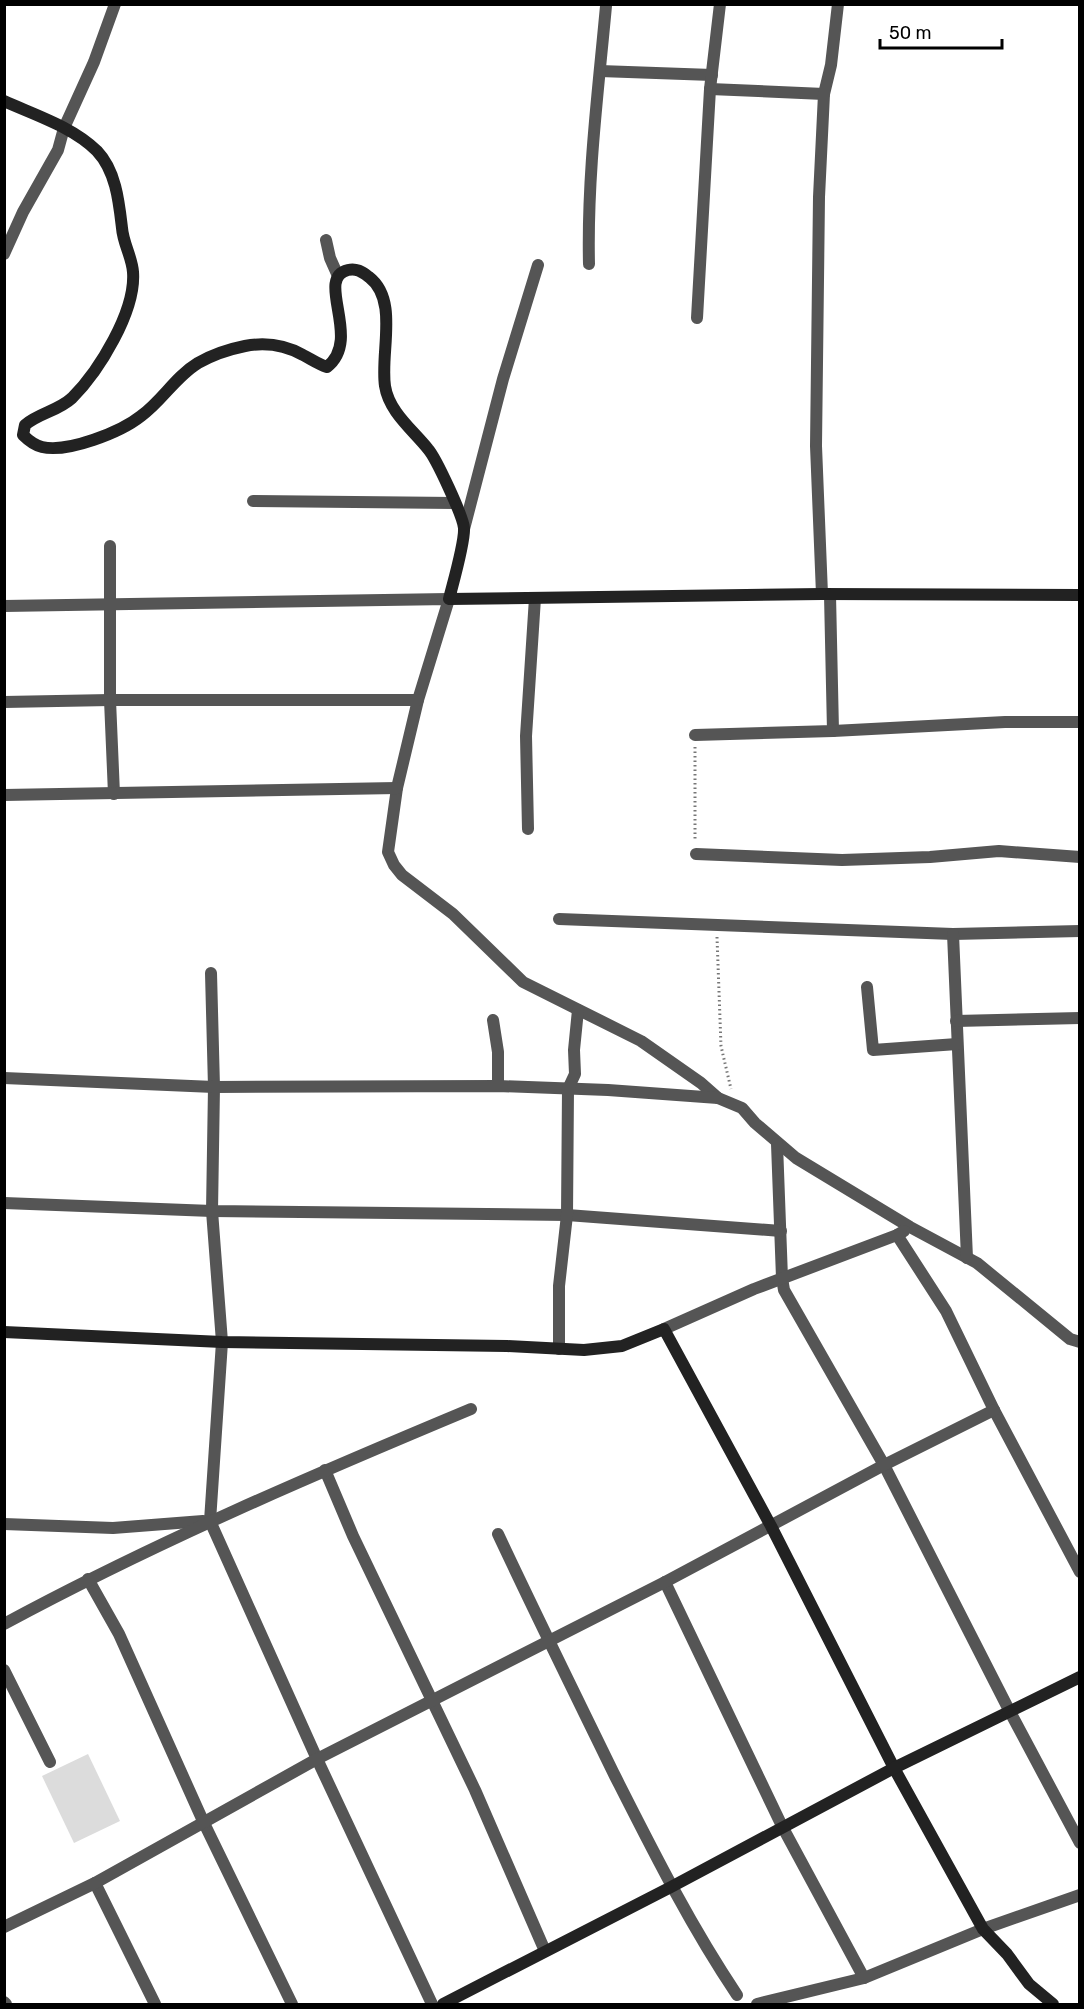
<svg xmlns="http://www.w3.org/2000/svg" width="1084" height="2009" font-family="Rubik,sans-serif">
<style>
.park{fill:#dcdcdc}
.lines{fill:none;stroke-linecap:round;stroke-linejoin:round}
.path{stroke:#777;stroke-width:3;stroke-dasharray:1.5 3;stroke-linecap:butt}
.street{stroke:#555;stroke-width:12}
.secondary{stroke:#222;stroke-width:12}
</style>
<rect width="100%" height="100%" fill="#fff"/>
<path class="park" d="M88 1754 120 1821 74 1843 42 1776Z"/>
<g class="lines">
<g class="path">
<path d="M695 747V840"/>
<path d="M717 937 721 1046 731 1089"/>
</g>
<g class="street">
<path d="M600 71 712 75"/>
<path d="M710 89 824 94"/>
<path d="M326 240 330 258 338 276"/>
<path d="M4 254 23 212 58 150 64 128 94 62 115 4"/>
<path d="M589 264C587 178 598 93 606 6"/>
<path d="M697 318 710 89 720 4"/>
<path d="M253 501 455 503"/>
<path d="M464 529 503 379 538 265"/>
<path d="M110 546V700L114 794"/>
<path d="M822 594 816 446 819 197 824 94 831 65 838 4"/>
<path d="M830 595 833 731"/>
<path d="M4 606 449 599 418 700 397 788 388 852 394 865 402 875 453 914 523 982 641 1041 701 1083 718 1098 742 1108 755 1123 796 1158 910 1227 977 1263 1070 1339 1080 1342"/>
<path d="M4 702 110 700H418"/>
<path d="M695 735 833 731 1005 722H1080"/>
<path d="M4 795 397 788"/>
<path d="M528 829 526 736 535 598"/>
<path d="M696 854 842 860 930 857 999 851 1080 857"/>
<path d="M559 919 953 934 1080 931"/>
<path d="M953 934 967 1258"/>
<path d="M211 973 214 1087 212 1211 222 1342 210 1521 317 1759 432 2004"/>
<path d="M867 987 873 1050 957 1044"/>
<path d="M493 1020 498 1052V1086"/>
<path d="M956 1021 1080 1018"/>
<path d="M4 1078 214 1087 498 1086 608 1090 718 1098"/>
<path d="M777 1144 782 1278 784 1290 884 1465 1009 1710 1080 1843"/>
<path d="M4 1203 212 1211 567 1215 781 1231"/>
<path d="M897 1235 946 1311 994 1410 1080 1572"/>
<path d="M664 1329 754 1289 897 1235 904 1231"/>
<path d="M559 1349V1286L567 1215 568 1089 575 1074 574 1050 578 1010"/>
<path d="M325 1470 353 1536 475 1790 545 1951"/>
<path d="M4 1524 113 1528 203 1521"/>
<path d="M498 1534C536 1615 576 1696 615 1776 653 1851 690 1925 737 1995"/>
<path d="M88 1579 119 1634 203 1821 292 2004"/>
<path d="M665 1582 782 1826 864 1978"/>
<path d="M4 1624C156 1542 313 1475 471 1409"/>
<path d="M4 1670 50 1762"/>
<path d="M95 1883 155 2004"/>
<path d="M4 1927 95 1883 317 1759 665 1582 884 1465 994 1410"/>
<path d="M4 2002 6 2004"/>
<path d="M757 2004 864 1978 983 1929 1080 1895"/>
</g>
<g class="secondary">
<path d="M4 101C35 115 73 127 97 151 116 171 119 202 122 228 123 243 132 257 133 272 136 311 99 371 72 398 58 411 39 413 25 425L23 435C29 441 34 445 42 447 68 453 121 432 141 416 162 401 175 377 198 363 212 355 230 349 245 346 266 342 285 345 303 355 311 359 318 364 327 367 363 339 314 278 348 270 357 268 362 272 369 277 399 300 380 352 385 386 389 412 413 430 428 449 436 458 463 516 464 528 465 542 453 583 449 599L822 594 1080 595"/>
<path d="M4 1332 222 1342 507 1346 584 1350 622 1346 664 1329 771 1526 894 1768 983 1929 1007 1954 1029 1984 1053 2004"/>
<path d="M443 2004 671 1887 894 1768 1080 1677"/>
</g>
</g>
<rect width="1084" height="2009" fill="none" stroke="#000000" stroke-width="12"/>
<path d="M880 39v9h122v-9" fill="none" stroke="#000000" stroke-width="3"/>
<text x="889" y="39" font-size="18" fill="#000000" stroke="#ffffff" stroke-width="4.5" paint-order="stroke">50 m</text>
</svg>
